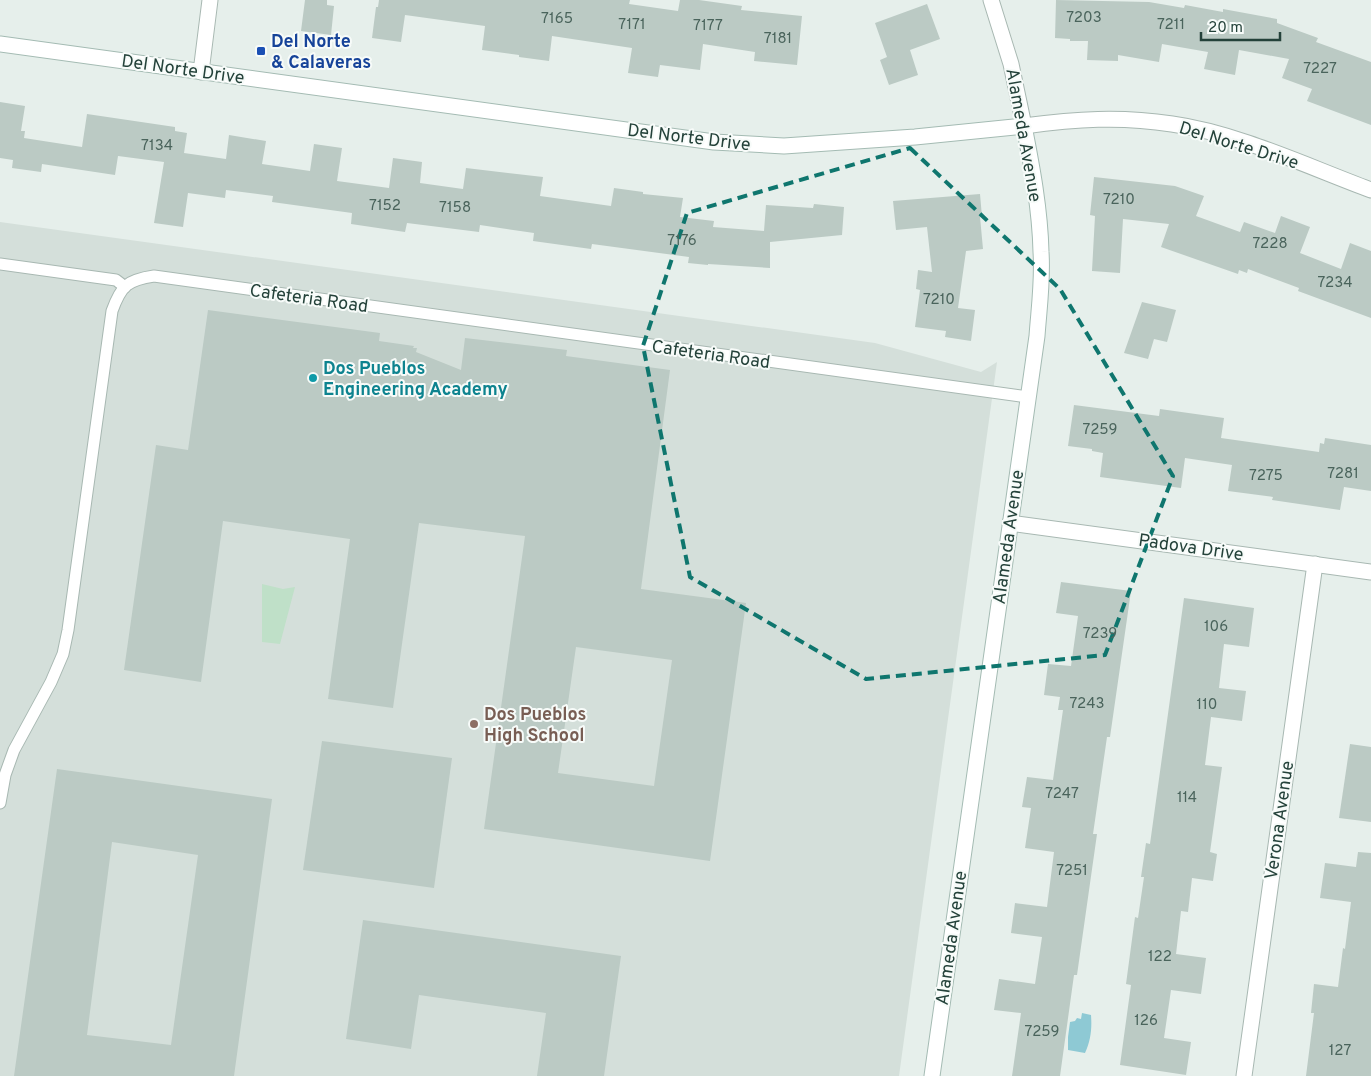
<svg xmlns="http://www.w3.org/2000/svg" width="1371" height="1076" font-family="Overpass,sans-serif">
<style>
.built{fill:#d4dfda}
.green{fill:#bfe0c8}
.water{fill:#8ec9d4}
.building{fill:#bbcac4;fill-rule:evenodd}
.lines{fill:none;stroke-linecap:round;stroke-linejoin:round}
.lane-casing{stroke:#a8b8b2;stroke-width:13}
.street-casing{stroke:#a8b8b2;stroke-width:17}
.secondary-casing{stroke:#a4bbb3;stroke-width:17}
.lane{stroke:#fff;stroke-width:11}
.street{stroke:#fff;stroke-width:15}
.secondary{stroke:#fff;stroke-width:15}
.marked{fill:none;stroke:#0f766e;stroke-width:4;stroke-dasharray:10 6;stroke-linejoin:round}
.transit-dot{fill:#1a4fb4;stroke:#f7fbf9;stroke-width:2}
.culture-dot{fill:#0f9aa8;stroke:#f7fbf9;stroke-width:2}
.education-dot{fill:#8d6e63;stroke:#f7fbf9;stroke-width:2}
.labels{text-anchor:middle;stroke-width:4;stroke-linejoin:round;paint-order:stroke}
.number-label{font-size:15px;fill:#4a645c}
.transit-label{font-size:18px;font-weight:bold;fill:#164399;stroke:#f7fbf9;text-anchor:start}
.street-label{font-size:18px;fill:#24423a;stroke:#f7fbf9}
.culture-label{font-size:18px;font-weight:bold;fill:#0d838f;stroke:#f7fbf9;text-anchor:start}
.education-label{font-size:18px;font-weight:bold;fill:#785e54;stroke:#f7fbf9;text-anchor:start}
</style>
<rect width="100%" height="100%" fill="#e6efeb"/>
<path class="built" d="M0 222 875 343 981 372 997 362 899 1076H0Z"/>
<path class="green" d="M262 584 283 589 295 587 280 644 262 642Z"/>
<path class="water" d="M1082 1013 1091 1015C1092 1028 1091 1040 1085 1053L1068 1050V1037L1070 1022 1075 1021 1077 1018 1081 1019Z"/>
<g class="building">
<path d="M305 0H327V5L334 6 331 35 301 31Z"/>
<path d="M379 0H630L629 4 678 11 680 0H699L742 6 741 10 802 16 797 65 754 61 755 52 703 44 700 70 660 65 658 77 628 73 632 48 552 36 549 61 519 57V55L482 50 485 26 405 15 401 42 372 38 376 7H378Z"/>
<path d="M1056 0 1149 2 1184 8 1185 5 1223 12V9L1277 19V23L1318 38 1316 42 1371 62V125L1307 101 1312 89 1282 78 1289 59 1239 50 1235 75 1204 69 1208 52 1162 44 1159 62 1118 55V61L1087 60 1088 41H1070V39L1055 38Z"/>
<path d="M927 4 940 39 910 50 918 75 889 85 880 60 887 57 875 23Z"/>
<path d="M0 102 25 106 21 131H25L24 138 82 147 87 114 175 127V131L187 133 184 153 226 159 229 135 266 141 262 164 310 171 314 144 342 148 337 181 389 188 393 158 422 162 420 183 463 189 466 168 543 177 540 196 611 206 614 188 643 192V194L683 198 680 217 714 221 713 227 764 231 766 205 813 208 814 204 844 207 842 235 770 242V268L708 264V265L688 263 689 257 592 244 591 249 533 241 534 233 480 225 479 232 407 223 405 232 351 224 352 213 272 202 273 196 226 190 225 198 188 193 183 227 154 223 164 162 118 156 115 175 42 164 41 172 12 168 13 160 0 158Z"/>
<path d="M1094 177 1175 186 1204 196 1196 216 1240 232 1244 222 1275 233 1281 216 1310 227 1300 253 1341 269 1350 243 1371 251V318L1298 291 1299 288 1248 269 1247 273 1239 270 1238 274 1161 247 1169 224 1123 219 1120 273 1092 271 1095 216 1090 215Z"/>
<path d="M980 194 982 217H980L983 249 966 251 958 308 975 310 971 341 945 337 946 331 915 327 920 290 916 289 918 270 932 272 927 227 896 230 893 201Z"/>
<path d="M1142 302 1176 310 1167 342 1154 339 1148 359 1124 353Z"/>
<path d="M208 310 380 333 379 341 414 346 413 348H417L416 352 461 370 465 338 567 350 566 356 670 370 641 589 746 603 710 861 484 829 525 536 419 523 393 708 328 699 350 539 223 521 201 682 124 670 156 445 188 450ZM576 647 672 660 654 786 558 773Z"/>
<path d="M1074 405 1159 416 1160 409 1224 418 1221 438 1319 452 1320 443 1324 444 1325 438 1371 445V491L1344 487 1340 510 1272 500 1273 497 1228 491 1232 465 1185 458 1181 488 1100 477 1103 453 1092 451V449L1068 446Z"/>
<path d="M1061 582 1131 591 1110 737H1107L1093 834H1097L1077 975H1074L1060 1076H1012L1021 1013 994 1010 999 979 1035 984 1042 937 1011 933 1015 903 1047 907 1054 852 1025 848 1031 808 1022 807 1027 777 1053 780 1063 710H1058L1060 697 1044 695 1048 664 1071 666 1078 616 1056 613Z"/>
<path d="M1184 598 1254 608 1249 647 1224 644 1219 688 1246 691 1242 721 1211 717 1205 765 1222 767 1210 852 1217 854 1213 881 1192 878 1188 912 1181 911 1176 954 1206 958 1201 994 1171 990 1164 1038 1191 1042 1186 1075 1120 1065 1131 985 1126 984 1135 917 1138 918 1144 877H1141L1146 843 1150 844Z"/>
<path d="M322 741 452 758 434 888 303 870Z"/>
<path d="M1350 744 1371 747V822L1339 818Z"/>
<path d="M57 769 272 799 234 1076H14ZM112 842 198 855 171 1045 87 1035Z"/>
<path d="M1358 852 1371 853V1076H1306L1314 1013H1311L1314 984 1338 987 1343 948 1345 949 1351 902 1320 898 1325 863 1356 867Z"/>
<path d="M363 920 621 956 604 1076H537L546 1013 419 995 411 1049 346 1039Z"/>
</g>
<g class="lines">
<defs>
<g id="lane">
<path d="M0 264 116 280 125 287"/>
<path d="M0 803 5 775 14 750 51 682 63 654 68 630 112 311C121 286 127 280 154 276L1028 397"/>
</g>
<g id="street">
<path d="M991 0 1011 64 1024 126C1076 119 1120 116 1172 124 1237 133 1309 167 1371 190"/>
<path d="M201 72 210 0"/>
<path d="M1010 523 1371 572"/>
<path d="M1244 1076 1315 564"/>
</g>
<path id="secondary" d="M0 44 714 142 784 146 915 137 1024 126C1032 167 1040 209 1041 252 1043 280 1039 308 1037 336L932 1076"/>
</defs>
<use href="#lane" class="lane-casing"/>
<use href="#street" class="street-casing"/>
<use href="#secondary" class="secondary-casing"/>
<use href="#lane" class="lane"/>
<use href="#street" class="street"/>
<use href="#secondary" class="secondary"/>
</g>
<path class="marked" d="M910 148 1060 289 1173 476 1105 655 866 679 690 577 643 346 687 213Z"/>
<rect class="transit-dot" x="256" y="46" width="10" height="10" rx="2.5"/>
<circle class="culture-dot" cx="313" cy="378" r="5"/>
<circle class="education-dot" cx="474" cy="724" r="5"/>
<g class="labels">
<g class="number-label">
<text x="1084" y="22">7203</text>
<text x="557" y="23">7165</text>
<text x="632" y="29">7171</text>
<text x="1171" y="29">7211</text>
<text x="708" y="30">7177</text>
<text x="778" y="43">7181</text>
<text x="1320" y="73">7227</text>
<text x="157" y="150">7134</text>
<text x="1119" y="204">7210</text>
<text x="385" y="210">7152</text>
<text x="455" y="212">7158</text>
<text x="682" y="245">7176</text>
<text x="1270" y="248">7228</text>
<text x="1335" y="287">7234</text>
<text x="939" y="304">7210</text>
<text x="1100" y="434">7259</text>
<text x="1343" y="478">7281</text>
<text x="1266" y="480">7275</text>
<text x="1216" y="631">106</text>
<text x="1100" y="638">7239</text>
<text x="1087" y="708">7243</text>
<text x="1207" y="709">110</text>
<text x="1062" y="798">7247</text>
<text x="1187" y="802">114</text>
<text x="1072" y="875">7251</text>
<text x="1160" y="961">122</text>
<text x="1146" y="1025">126</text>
<text x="1042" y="1036">7259</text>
<text x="1340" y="1055">127</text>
</g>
<g class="transit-label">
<text x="271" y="47">Del Norte<tspan x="271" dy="21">&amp; Calaveras</tspan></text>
</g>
<g class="street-label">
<text transform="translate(183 69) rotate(8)" y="6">Del Norte Drive</text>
<text transform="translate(1024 135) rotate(80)" y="6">Alameda Avenue</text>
<text transform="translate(689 137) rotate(7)" y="6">Del Norte Drive</text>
<text transform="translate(1239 145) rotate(17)" y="6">Del Norte Drive</text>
<text transform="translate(309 298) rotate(8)" y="6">Cafeteria Road</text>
<text transform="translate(711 354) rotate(8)" y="6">Cafeteria Road</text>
<text transform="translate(1008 537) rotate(-82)" y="6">Alameda Avenue</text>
<text transform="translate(1191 547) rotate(8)" y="6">Padova Drive</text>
<text transform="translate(1279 820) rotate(-82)" y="6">Verona Avenue</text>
<text transform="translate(951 938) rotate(-82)" y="6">Alameda Avenue</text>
</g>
<g class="culture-label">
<text x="323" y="374">Dos Pueblos<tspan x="323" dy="21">Engineering Academy</tspan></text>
</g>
<g class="education-label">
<text x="484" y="720">Dos Pueblos<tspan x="484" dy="21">High School</tspan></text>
</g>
</g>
<path d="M1201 32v8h79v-8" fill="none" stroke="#24423a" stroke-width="2.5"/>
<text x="1208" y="32" font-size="15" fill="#24423a" stroke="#f7fbf9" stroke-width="4" paint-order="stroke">20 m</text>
</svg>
